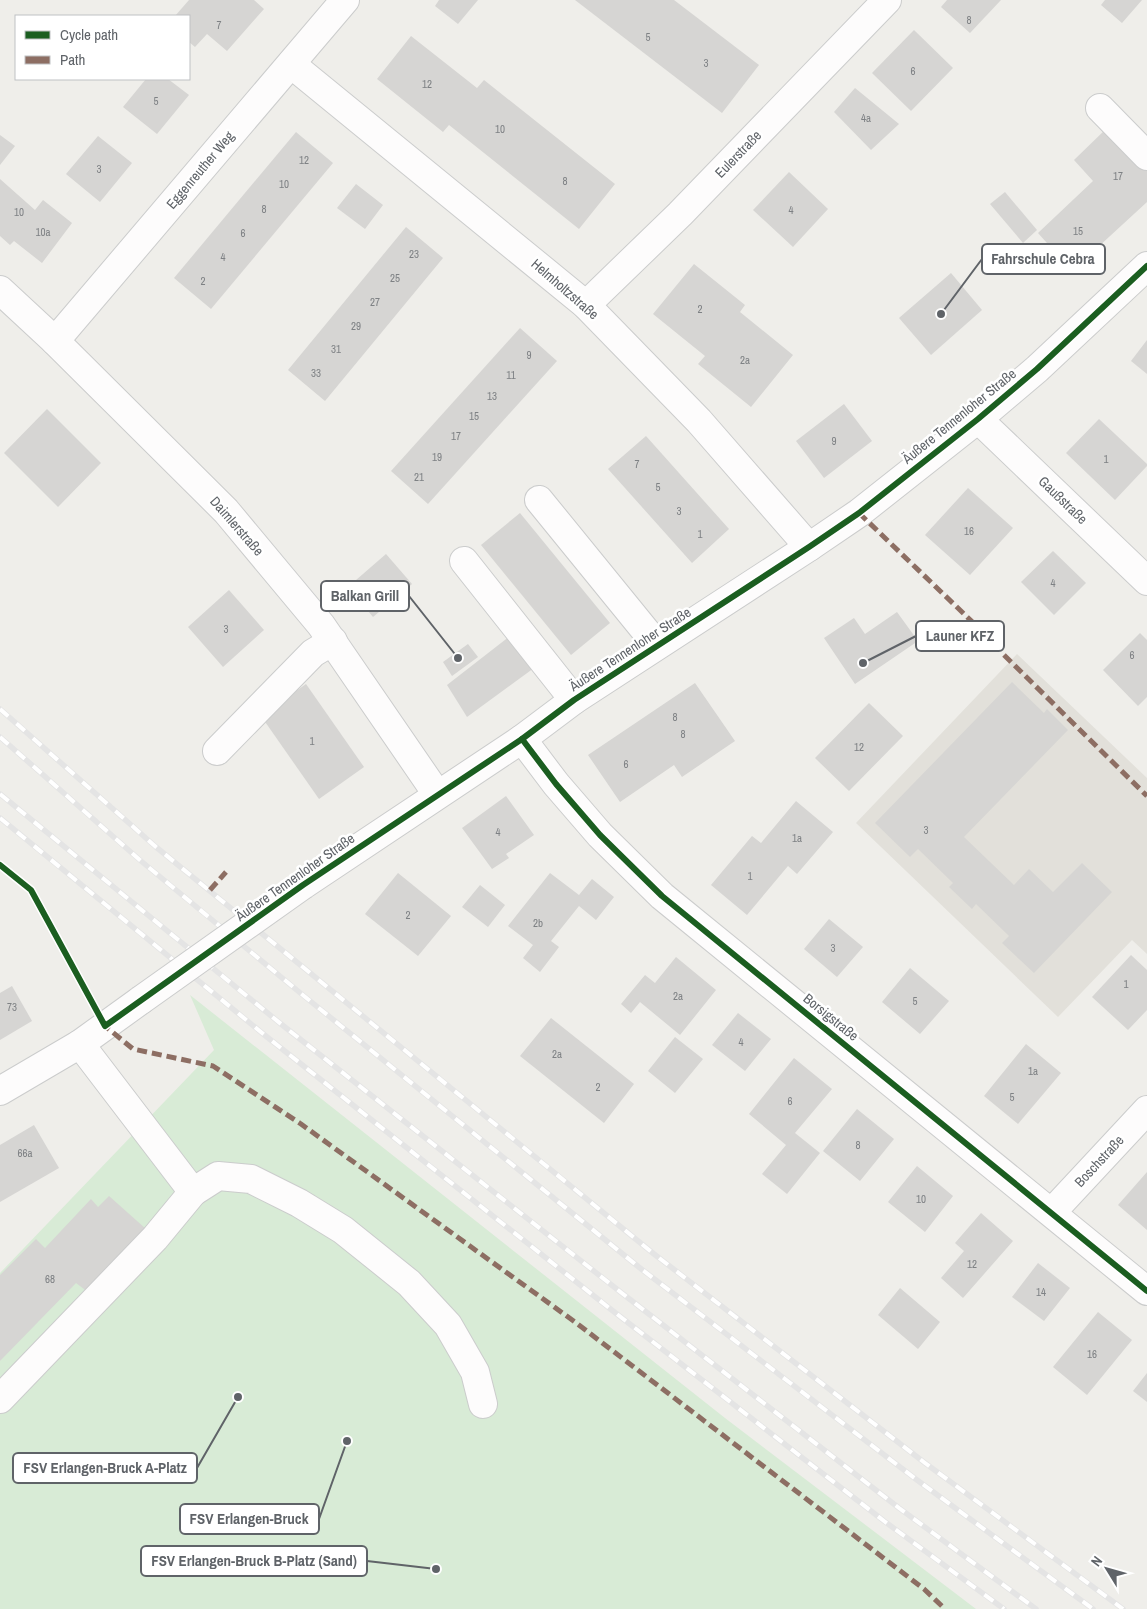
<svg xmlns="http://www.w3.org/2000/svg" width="1147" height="1609" font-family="'Archivo Narrow',sans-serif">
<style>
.education{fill:#e2e0da}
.green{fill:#d8ebd6}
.building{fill:#d6d5d3}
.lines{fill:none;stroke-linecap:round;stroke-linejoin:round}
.minor-casing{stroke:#cbcccc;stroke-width:30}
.minor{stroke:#fdfcfc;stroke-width:28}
.rail-casing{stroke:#e4e4e4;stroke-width:5.5}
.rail{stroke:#fff;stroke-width:4;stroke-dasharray:11;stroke-linecap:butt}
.minor-bridge-casing{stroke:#cbcccc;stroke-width:30;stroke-linecap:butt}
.minor-bridge{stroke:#fdfcfc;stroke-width:28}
.quiet{stroke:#8d6e63;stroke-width:5;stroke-dasharray:10 5;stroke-linecap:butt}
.cycleway-casing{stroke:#fff;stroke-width:9}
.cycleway{stroke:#1b5e20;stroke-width:6}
.labels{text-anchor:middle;stroke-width:5;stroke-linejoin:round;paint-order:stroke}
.number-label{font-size:11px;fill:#7e8184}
.street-label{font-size:14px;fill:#5f6368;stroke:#fff}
.leader{fill:none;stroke:#5f6368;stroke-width:2}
.callout-dot{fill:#5f6368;stroke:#fff;stroke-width:2}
.callout{fill:#fff;stroke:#5f6368;stroke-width:2}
.callout-label{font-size:15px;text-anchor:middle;font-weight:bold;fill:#5f6368}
</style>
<rect width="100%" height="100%" fill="#efeeea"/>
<path class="education" d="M1017 654 1147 778V954L1132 940 1058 1017 856 823Z"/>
<path class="green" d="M190 995 725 1418 976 1609H0V1273L214 1050Z"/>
<g class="building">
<path d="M189 0H254L264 9 227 51 207 34 195 47 189 42V16H175Z"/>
<path d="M439 0H478L458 24 435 6Z"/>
<path d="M575 0H674L759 65 722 113Z"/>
<path d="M947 0H1001L970 33 941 7Z"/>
<path d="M1105 0H1142L1122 23 1101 5Z"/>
<path d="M914 30 953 68 911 111 872 73Z"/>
<path d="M411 36 477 88 484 80 615 184 579 229 449 125 443 132 377 79Z"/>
<path d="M146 79H168L189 95 157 134 123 107Z"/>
<path d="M855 88 899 124 871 150 834 112Z"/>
<path d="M1107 128 1147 171V202L1072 271 1038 233 1093 181 1074 160Z"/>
<path d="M296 132 333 163 211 309 174 278Z"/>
<path d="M0 135 15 146 0 165Z"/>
<path d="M98 136 132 163 100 202 66 174Z"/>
<path d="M789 172 828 209 793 247 753 210Z"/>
<path d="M0 179 35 210 43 200 72 223 42 263 14 241 10 245 0 236Z"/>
<path d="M356 184 383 205 365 229 337 208Z"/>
<path d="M1005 192 1037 230 1023 243 990 204Z"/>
<path d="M406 227 443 258 325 401 288 370Z"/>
<path d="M694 264 745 305 740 312 793 355 751 407 698 364 705 356 653 314Z"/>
<path d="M951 273 982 310 931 355 899 318Z"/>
<path d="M520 328 557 361 428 504 391 471Z"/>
<path d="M1147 340V374L1131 361Z"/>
<path d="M844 404 872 441 824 478 796 441Z"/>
<path d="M47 409 101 463 58 507 4 453Z"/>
<path d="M1099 419 1147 464V466L1115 500 1066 453Z"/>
<path d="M646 436 729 529 692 563 608 469Z"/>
<path d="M968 488 1013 528 970 575 925 535Z"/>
<path d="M520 513 610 623 571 655 481 545Z"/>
<path d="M1053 551 1086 583 1054 615 1021 582Z"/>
<path d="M386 554 412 584 373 617 348 587Z"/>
<path d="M229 590 264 630 223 667 188 627Z"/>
<path d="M897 612 918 641 855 684 824 638 854 618 865 634Z"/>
<path d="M1140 633 1147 640V697L1138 706 1103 670Z"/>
<path d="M510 636 534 668 467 717 447 685Z"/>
<path d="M468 644 478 657 452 676 443 662Z"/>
<path d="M1012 682 1044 713 1047 709 1068 730 964 837 1014 885 1029 869 1053 892 1082 863 1112 892 1034 973 1002 943 1009 936 976 904 972 909 949 887 953 883 918 849 910 857 875 823Z"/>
<path d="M695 683 735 741 682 777 674 765 620 802 588 755Z"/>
<path d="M306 684 364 767 319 799 261 716Z"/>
<path d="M869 703 903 736 849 791 815 758Z"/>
<path d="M506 796 534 835 506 854 509 858 492 869 462 828Z"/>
<path d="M796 801 833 832 797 874 788 866 747 915 711 885 752 836 761 843Z"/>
<path d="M398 873 451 916 418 956 365 914Z"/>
<path d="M550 873 579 895 592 879 614 897 596 920 579 906 551 941 559 947 540 972 523 958 533 945 508 926Z"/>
<path d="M480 885 505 905 488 927 462 907Z"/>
<path d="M829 919 863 947 837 977 804 949Z"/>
<path d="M1131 955 1147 970V1010L1128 1030 1092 997Z"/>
<path d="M676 957 716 990 680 1035 640 1002 631 1013 621 1004 645 975 655 983Z"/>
<path d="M910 968 949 1001 920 1034 882 1002Z"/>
<path d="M12 986 32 1021 0 1040V993Z"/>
<path d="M738 1013 771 1039 745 1071 712 1045Z"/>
<path d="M551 1018 634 1084 604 1123 520 1056Z"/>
<path d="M675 1037 703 1059 675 1093 648 1071Z"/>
<path d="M1026 1044 1061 1073 1018 1124 984 1096Z"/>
<path d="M794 1058 832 1089 795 1133 820 1153 787 1194 762 1174 786 1145 749 1114Z"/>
<path d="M857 1109 894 1139 860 1181 823 1151Z"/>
<path d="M34 1125 59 1168 0 1202V1145Z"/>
<path d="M917 1166 953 1196 925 1232 888 1202Z"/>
<path d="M1147 1172V1230L1118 1205Z"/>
<path d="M109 1196 146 1229 88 1292 76 1283 0 1361V1275L36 1239 45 1248 91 1199 98 1207Z"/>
<path d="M981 1213 1013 1241 963 1298 941 1278 964 1251 955 1243Z"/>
<path d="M1038 1263 1070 1288 1044 1321 1012 1297Z"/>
<path d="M900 1288 940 1322 918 1349 878 1315Z"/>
<path d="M1098 1312 1132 1340 1087 1395 1053 1367Z"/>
<path d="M1147 1373V1402L1133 1391Z"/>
</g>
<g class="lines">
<defs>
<g id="minor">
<path d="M291 64 586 305 699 421 809 547"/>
<path d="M1100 108 1147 156"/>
<path d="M0 290 55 341 226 511 321 625 437 794"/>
<path d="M586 305 680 214 887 0"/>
<path d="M55 341 345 0"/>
<path d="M978 419 1147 581"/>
<path d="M539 500 657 645"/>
<path d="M464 561 574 700"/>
<path d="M522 739 556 784 600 835 662 896 1147 1291"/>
<path d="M217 751 313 653 333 641"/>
<path d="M303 885 522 739 574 700 809 547 859 513 978 419 1037 369 1147 266"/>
<path d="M0 1091 80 1044 141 1000"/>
<path d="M193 1192 218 1176 251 1179 299 1203 343 1230 409 1283 448 1325 475 1372 483 1404"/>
<path d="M1052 1212 1147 1110"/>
<path d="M0 1399 155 1238 193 1192 80 1044"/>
</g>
</defs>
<use href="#minor" class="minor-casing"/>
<use href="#minor" class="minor"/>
<defs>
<g id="rail">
<path d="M0 709 156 847 654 1254 925 1463 1123 1609"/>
<path d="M0 737 141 861 304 996 640 1268 917 1480 1093 1609"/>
<path d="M0 794 281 1024 623 1294 899 1508 1036 1609"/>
<path d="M0 818 267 1037 613 1311 884 1521 1004 1609"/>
</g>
</defs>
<use href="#rail" class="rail-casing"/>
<use href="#rail" class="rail"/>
<defs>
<path id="minor-bridge" d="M141 1000 303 885"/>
</defs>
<use href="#minor-bridge" class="minor-bridge-casing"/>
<use href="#minor-bridge" class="minor-bridge"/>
<g class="quiet">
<path d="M859 513 987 636"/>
<path d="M1004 655 1147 796"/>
<path d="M210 890 226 872"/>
<path d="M103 1022 105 1026 133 1049 213 1066 301 1124 575 1322 924 1589 945 1609"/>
</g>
<defs>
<g id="cycleway">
<path d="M522 739 556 784 600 835 662 896 1147 1291"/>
<path d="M0 865 31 890 105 1026 303 885 522 739 574 700 809 547 859 513 978 419 1037 369 1147 266"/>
</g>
</defs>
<use href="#cycleway" class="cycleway-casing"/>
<use href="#cycleway" class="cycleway"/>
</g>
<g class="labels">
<g class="number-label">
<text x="969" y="24">8</text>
<text x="219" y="29">7</text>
<text x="648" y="41">5</text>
<text x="706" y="67">3</text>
<text x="913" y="75">6</text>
<text x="427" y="88">12</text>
<text x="156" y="105">5</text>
<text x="866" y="122">4a</text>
<text x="500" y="133">10</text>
<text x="304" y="164">12</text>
<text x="99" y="173">3</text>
<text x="1118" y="180">17</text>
<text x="565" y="185">8</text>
<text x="284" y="188">10</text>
<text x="264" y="213">8</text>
<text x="791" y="214">4</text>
<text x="19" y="216">10</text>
<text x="1078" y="235">15</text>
<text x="43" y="236">10a</text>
<text x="243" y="237">6</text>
<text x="414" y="258">23</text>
<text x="223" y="261">4</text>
<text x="395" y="282">25</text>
<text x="203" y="285">2</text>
<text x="375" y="306">27</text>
<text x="700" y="313">2</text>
<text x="356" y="330">29</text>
<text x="336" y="353">31</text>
<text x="529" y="359">9</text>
<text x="745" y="364">2a</text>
<text x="316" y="377">33</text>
<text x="511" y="379">11</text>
<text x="492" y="400">13</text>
<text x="474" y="420">15</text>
<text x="456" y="440">17</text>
<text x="834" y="445">9</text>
<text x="437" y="461">19</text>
<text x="1106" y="463">1</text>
<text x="637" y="468">7</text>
<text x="419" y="481">21</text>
<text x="658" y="491">5</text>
<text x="679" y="515">3</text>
<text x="969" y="535">16</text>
<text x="700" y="538">1</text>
<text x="1053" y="587">4</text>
<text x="226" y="633">3</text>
<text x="1132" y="659">6</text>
<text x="675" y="721">8</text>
<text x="683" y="738">8</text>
<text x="312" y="745">1</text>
<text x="859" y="751">12</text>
<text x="626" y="768">6</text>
<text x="926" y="834">3</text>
<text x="498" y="836">4</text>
<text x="797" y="842">1a</text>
<text x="750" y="880">1</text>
<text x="408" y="919">2</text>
<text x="538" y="927">2b</text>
<text x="833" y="952">3</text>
<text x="1126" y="988">1</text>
<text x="678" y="1000">2a</text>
<text x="915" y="1005">5</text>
<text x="12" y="1011">73</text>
<text x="741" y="1046">4</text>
<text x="557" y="1058">2a</text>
<text x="1033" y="1075">1a</text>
<text x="598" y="1091">2</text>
<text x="1012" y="1101">5</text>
<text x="790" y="1105">6</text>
<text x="858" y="1149">8</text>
<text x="25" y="1157">66a</text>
<text x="921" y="1203">10</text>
<text x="972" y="1268">12</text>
<text x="50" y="1283">68</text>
<text x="1041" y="1296">14</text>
<text x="1092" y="1358">16</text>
</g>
<g class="street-label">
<text transform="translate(738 154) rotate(-46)" y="5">Eulerstraße</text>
<text transform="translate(200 170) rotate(-50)" y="5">Eggenreuther Weg</text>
<text transform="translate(565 289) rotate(41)" y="5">Helmholtzstraße</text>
<text transform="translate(959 416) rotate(-39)" y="5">Äußere Tennenloher Straße</text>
<text transform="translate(1063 500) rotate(44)" y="5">Gaußstraße</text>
<text transform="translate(237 526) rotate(49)" y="5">Daimlerstraße</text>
<text transform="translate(630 649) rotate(-33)" y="5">Äußere Tennenloher Straße</text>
<text transform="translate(295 877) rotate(-35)" y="5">Äußere Tennenloher Straße</text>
<text transform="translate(831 1017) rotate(39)" y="5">Borsigstraße</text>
<text transform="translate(1099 1161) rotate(-47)" y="5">Boschstraße</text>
</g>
</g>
<path class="leader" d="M941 314L982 259M458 658L409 596M863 663L916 636M238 1397L197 1468M347 1441L319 1519M436 1569L367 1561"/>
<g class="callout-dot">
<circle cx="941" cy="314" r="5"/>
<circle cx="458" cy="658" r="5"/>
<circle cx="863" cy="663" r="5"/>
<circle cx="238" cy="1397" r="5"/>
<circle cx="347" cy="1441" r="5"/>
<circle cx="436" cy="1569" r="5"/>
</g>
<g class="callout">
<rect x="982" y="244" width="123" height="30" rx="5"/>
<rect x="321" y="581" width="88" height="30" rx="5"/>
<rect x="916" y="621" width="88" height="30" rx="5"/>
<rect x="13" y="1453" width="184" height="30" rx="5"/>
<rect x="180" y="1504" width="139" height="30" rx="5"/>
<rect x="141" y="1546" width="226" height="30" rx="5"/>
</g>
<g class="callout-label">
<text x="1043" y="264">Fahrschule Cebra</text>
<text x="365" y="601">Balkan Grill</text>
<text x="960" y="641">Launer KFZ</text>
<text x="105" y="1473">FSV Erlangen-Bruck A-Platz</text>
<text x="249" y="1524">FSV Erlangen-Bruck</text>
<text x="254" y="1566">FSV Erlangen-Bruck B-Platz (Sand)</text>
</g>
<rect x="15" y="15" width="175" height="65" fill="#ffffff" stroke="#bfc1c3"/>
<rect x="25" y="31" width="25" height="8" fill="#1b5e20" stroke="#bfc1c3"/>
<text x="60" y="40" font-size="15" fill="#5f6368">Cycle path</text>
<rect x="25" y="56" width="25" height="8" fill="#8d6e63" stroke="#bfc1c3"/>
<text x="60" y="65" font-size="15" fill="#5f6368">Path</text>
<g transform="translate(1107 1569) rotate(307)" stroke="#ffffff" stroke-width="4" paint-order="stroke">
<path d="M0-4L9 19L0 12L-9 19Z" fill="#5f6368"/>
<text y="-8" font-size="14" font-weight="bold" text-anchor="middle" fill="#5f6368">N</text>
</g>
</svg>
